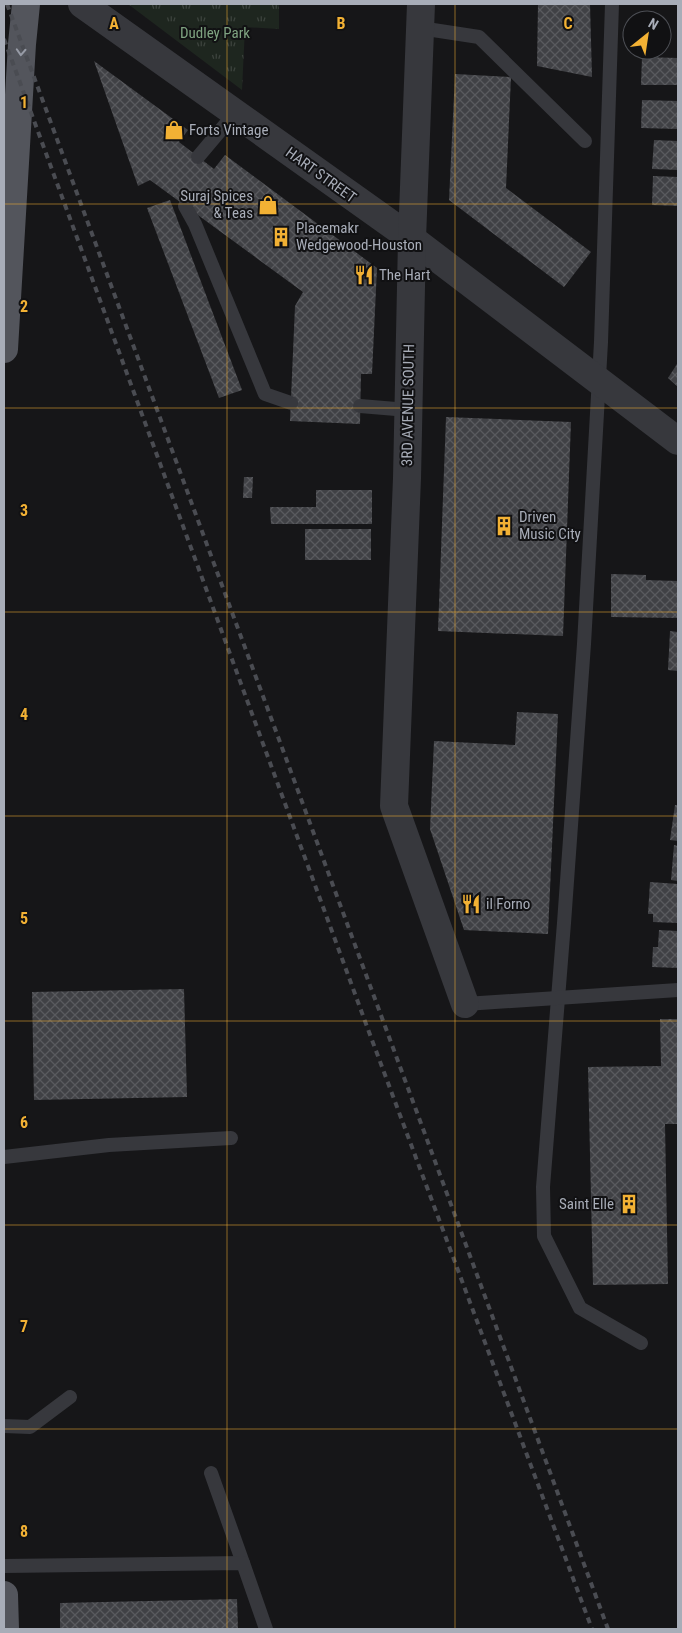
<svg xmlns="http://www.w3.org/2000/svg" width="682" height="1633" font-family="'Roboto Condensed',sans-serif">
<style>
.park{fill:url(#park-tufts)}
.building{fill:url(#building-cross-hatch)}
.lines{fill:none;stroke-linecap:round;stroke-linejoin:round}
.service{stroke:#37383d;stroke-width:14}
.minor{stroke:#37383d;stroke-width:28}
.primary{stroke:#53555c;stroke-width:28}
.rail{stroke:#4a4c52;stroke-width:4;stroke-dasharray:6 5;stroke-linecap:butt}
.oneway{stroke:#979ba6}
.grid{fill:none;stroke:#f2b134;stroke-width:1;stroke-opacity:0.55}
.labels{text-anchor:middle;stroke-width:4;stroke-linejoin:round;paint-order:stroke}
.park-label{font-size:15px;fill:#7fa381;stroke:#111113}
.poi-label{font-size:15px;fill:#a8adb8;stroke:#111113;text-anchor:start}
.street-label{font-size:15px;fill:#a8adb8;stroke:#111113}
.grid-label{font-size:16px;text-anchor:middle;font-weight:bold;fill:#f2b134;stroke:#111113;stroke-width:4;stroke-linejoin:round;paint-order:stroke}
</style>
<defs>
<pattern id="park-tufts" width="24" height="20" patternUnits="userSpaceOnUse" patternTransform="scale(1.25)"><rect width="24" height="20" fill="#1e261f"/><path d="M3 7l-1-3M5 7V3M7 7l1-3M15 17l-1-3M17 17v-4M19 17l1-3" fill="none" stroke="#3c433d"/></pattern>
<pattern id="building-cross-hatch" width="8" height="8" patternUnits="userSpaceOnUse" patternTransform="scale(1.25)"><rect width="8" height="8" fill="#404145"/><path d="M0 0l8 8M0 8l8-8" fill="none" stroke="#595a5e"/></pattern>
</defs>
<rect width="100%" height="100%" fill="#161618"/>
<path class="park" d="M128 4H279V29L245 27 242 90Z"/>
<g class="building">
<path d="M538 4H590L592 77 537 66Z"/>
<path d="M642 57 678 58V85H641Z"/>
<path d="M94 61 188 130 179 142 214 169 225 155 377 268 372 374H361L360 424 290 421 295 306 303 292 150 180 138 186Z"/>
<path d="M455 74 511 77 506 188 591 252 564 287 449 200Z"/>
<path d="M642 100 678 101V129L641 128Z"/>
<path d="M654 140 678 141V170L652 169Z"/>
<path d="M653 176 678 177V206L652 205Z"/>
<path d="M170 200 242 390 219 398 147 208Z"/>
<path d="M677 364H678V387L668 378Z"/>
<path d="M446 417 571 422 563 636 438 631Z"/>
<path d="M244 477H253L252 498H243Z"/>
<path d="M316 490H372V524H271L270 507H316Z"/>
<rect x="305" y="529" width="66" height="31"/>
<path d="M611 574 646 575V580L678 581V618L611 617Z"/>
<path d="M670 631 678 632V671L668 670Z"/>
<path d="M517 712 558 714 548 934 464 930 430 829 434 741 515 745Z"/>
<path d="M675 805H678V841L670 840Z"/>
<path d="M674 845 678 846V881L671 880Z"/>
<path d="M650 882 678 884V923L653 922V914H648Z"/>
<path d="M659 930 678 931V968L652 967 653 947H658Z"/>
<path d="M184 989 187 1097 34 1100 32 992Z"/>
<path d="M660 1019H678V1124H665L668 1284 593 1285 588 1067 661 1066Z"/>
<path d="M237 1599 238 1629H60V1603Z"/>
</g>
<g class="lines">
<g class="service">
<path d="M612 4 601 342 584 644 564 923 543 1187 544 1236 580 1308 641 1343"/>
<path d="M420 28 479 37 585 141"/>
<path d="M198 157 235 113"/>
<path d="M185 206 195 224 265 394 291 403"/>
<path d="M360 406 408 410"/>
<path d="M465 1004 678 990"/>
<path d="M4 1157 109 1145 231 1138"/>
<path d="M4 1426 30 1427 70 1397"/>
<path d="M211 1473 243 1563"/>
<path d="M4 1566 243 1563 266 1629"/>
</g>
<g class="minor">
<path d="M82 4 412 239 678 441"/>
<path d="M421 4 412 239 407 478 394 806 465 1004"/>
</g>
<g class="primary">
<path d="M4 349 22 44 26 4"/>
<path d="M4 1595 5 1629"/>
</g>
<g class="rail">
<path d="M7 4 608 1629"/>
<path d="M4 39 369 1032 592 1629"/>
</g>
</g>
<defs><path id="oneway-chevron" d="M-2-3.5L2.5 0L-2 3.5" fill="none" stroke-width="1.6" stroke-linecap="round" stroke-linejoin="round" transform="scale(1.25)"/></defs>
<use class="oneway" href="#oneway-chevron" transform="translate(21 52) rotate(93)"/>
<path class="grid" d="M227 4V1629M455 4V1629M4 204H678M4 408H678M4 612H678M4 816H678M4 1021H678M4 1225H678M4 1429H678"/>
<defs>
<symbol id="shop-bare" viewBox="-9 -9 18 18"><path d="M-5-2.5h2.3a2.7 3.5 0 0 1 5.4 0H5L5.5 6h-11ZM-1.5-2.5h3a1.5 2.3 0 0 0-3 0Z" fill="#f2b134" stroke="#111113" stroke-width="2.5" paint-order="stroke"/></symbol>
<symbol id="building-bare" viewBox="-9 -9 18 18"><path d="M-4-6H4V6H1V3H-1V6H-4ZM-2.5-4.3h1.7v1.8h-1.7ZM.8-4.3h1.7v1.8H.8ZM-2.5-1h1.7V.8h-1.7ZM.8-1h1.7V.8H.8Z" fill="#f2b134" stroke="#111113" stroke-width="2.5" paint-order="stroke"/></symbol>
<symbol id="restaurant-bare" viewBox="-9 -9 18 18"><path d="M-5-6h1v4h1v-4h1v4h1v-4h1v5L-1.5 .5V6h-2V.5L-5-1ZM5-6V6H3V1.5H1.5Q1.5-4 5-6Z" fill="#f2b134" stroke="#111113" stroke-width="2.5" paint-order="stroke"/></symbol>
</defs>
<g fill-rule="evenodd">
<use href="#shop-bare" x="160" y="116" width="28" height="28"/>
<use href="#shop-bare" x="254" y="191" width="28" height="28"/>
<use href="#building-bare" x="267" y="223" width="28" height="28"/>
<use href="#restaurant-bare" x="350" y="261" width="28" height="28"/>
<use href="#building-bare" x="490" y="512" width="28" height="28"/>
<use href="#restaurant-bare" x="457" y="890" width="28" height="28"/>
<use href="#building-bare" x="615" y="1190" width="28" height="28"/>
</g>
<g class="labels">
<g class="park-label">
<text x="215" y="38">Dudley Park</text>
</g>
<g class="poi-label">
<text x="189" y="135">Forts Vintage</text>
<text x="253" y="201" text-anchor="end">Suraj Spices<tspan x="253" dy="17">&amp; Teas</tspan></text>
<text x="296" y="233">Placemakr<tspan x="296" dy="17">Wedgewood-Houston</tspan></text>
<text x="379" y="280">The Hart</text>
<text x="519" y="522">Driven<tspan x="519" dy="17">Music City</tspan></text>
<text x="486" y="909">il Forno</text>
<text x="614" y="1209" text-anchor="end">Saint Elle</text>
</g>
<g class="street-label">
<text transform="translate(321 175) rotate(36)" y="5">HART STREET</text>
<text transform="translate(408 405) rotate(-89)" y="5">3RD AVENUE SOUTH</text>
</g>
</g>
<g class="grid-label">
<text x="114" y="29">A</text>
<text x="341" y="29">B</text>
<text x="568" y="29">C</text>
<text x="24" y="108">1</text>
<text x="24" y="312">2</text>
<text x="24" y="516">3</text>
<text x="24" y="720">4</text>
<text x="24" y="924">5</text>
<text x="24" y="1128">6</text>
<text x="24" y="1332">7</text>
<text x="24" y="1537">8</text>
</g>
<rect width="682" height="1633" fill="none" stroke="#a8adb8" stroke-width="10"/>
<g transform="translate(647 35) rotate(30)"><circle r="24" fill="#111113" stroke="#4d4f55"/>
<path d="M0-4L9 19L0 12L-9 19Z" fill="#f2b134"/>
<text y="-8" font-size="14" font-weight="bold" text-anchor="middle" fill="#a8adb8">N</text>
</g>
</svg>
